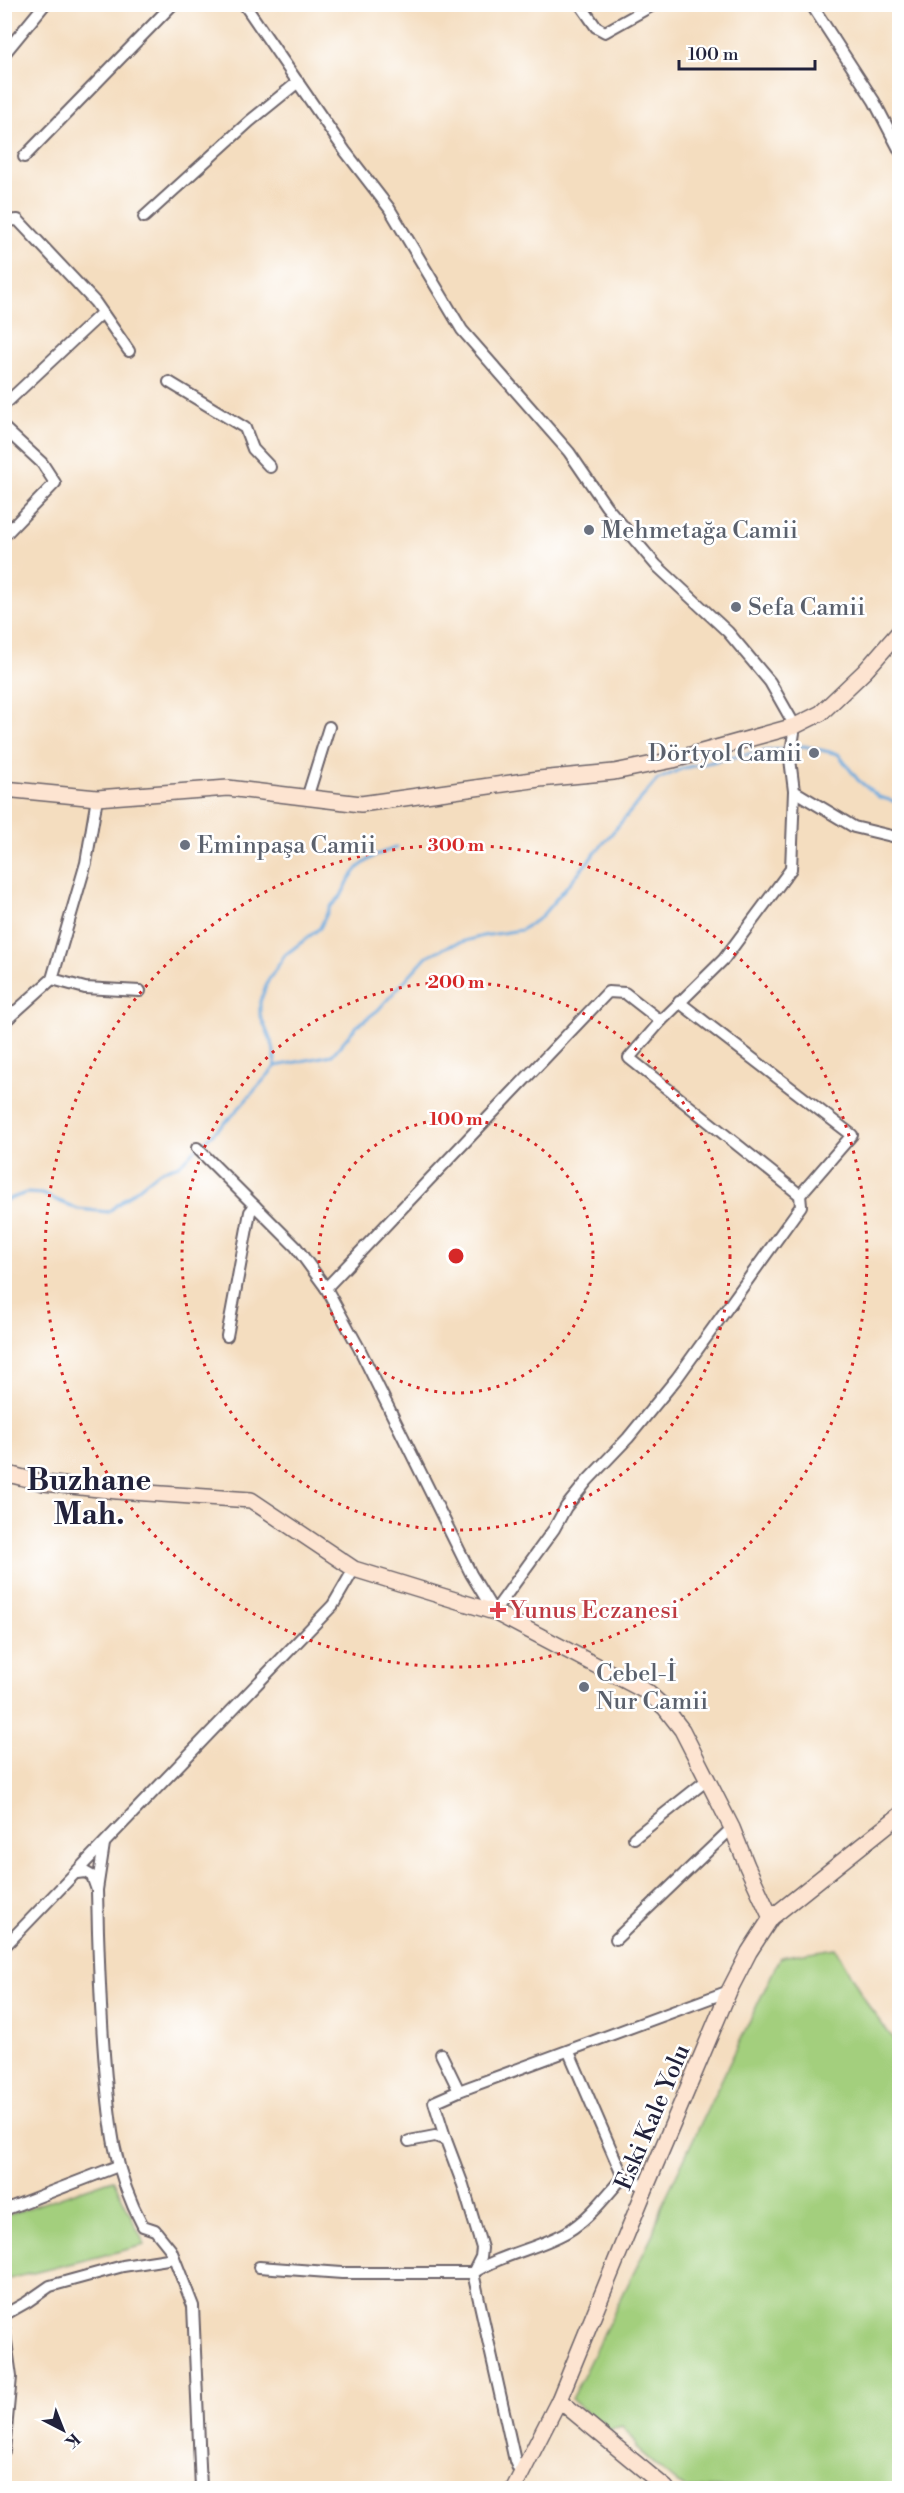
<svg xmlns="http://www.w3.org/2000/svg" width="904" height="2493" font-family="'Libre Bodoni',serif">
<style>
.green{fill:#a3cf7d;stroke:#62785c;stroke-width:1.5}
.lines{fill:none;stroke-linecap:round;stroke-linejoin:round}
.stream{stroke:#6ba9dd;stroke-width:3}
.street-casing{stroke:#6c6369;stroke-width:14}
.secondary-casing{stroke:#6c6369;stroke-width:18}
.street{stroke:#fff;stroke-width:10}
.secondary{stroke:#fde4d1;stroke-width:15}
.ring{fill:none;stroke:#d62828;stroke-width:3;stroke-dasharray:3 6}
.worship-dot{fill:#6b7280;stroke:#fff;stroke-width:2}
.health-dot{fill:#e0444e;stroke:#fff;stroke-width:2}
.labels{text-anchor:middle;stroke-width:5;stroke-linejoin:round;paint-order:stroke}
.worship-label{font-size:24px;fill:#5b616d;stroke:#fff;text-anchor:start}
.health-label{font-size:24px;fill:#be3a42;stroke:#fff;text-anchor:start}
.street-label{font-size:24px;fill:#22223b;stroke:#fff}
.district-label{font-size:30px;font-weight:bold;fill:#22223b;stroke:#fff}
.centre{fill:#d62828;stroke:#fff;stroke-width:3}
.ring-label{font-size:18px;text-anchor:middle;font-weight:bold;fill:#d62828;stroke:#fff;stroke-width:5;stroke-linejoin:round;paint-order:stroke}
</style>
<rect width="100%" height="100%" fill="#fff"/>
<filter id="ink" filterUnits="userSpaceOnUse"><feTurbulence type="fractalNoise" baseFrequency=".0167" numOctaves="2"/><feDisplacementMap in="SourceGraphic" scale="12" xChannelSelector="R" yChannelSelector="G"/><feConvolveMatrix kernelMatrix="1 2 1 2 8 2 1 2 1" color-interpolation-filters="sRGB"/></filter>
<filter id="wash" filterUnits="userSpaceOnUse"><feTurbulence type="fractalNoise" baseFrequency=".008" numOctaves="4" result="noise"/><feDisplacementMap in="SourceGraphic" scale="24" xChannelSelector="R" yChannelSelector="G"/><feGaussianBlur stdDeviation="1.35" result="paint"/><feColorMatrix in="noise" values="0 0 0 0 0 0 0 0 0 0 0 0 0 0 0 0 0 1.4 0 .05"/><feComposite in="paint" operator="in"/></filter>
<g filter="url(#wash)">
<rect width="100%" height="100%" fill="#f4ddbf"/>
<g class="green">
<path d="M835 1948 871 2010 899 2046V2488H687L678 2484 636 2448 635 2441 622 2426 608 2430 571 2399 652 2236 661 2207 780 1957Z"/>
<path d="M113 2179 145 2245 5 2280V2216Z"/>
</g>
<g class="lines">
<g class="stream">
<path d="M276 1066 273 1046 260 1015V1002L268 981 285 955 320 928 330 907 341 896 350 878 359 867 374 856 397 847"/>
<path d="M4 1201 26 1193 42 1194 78 1209 108 1212 160 1171 179 1165 232 1116 276 1066 332 1055 356 1027 378 1010 427 956 451 945 483 936 521 930 540 918 657 780 684 768 758 752 804 746 838 754 858 780 879 797 900 803"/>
<path d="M893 1845 900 1841"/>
</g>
</g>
</g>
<g filter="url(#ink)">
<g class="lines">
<defs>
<g id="street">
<path d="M244 4 345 151 389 208 462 330 569 452 606 506 656 565 728 632 770 682 795 726 790 759 794 791 854 827 900 838"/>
<path d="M580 4 596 27 605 32 655 4"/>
<path d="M811 4 874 101 900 151"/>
<path d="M4 54 45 4"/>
<path d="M24 157 173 4"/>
<path d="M144 217 250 121 298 82"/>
<path d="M4 221 18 220 95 302 129 351"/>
<path d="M169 382 245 428 253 449 270 467"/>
<path d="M4 405 102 313"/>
<path d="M4 428 42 463 55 483 4 536"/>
<path d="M307 798 329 727"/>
<path d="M52 979 85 988 140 991"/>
<path d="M679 1002 852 1135 800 1195"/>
<path d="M4 1022 52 979 86 863 97 798"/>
<path d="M197 1148 296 1247 326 1288 359 1348 471 1574 494 1612 554 1529 566 1507 587 1481 628 1438 677 1378 801 1206 800 1195 629 1058 661 1021 724 959 791 869 794 791"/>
<path d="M326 1288 608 992 625 993 661 1021"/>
<path d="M227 1336 250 1212 255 1206"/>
<path d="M634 1838 707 1780"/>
<path d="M77 1873 85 1872 92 1876 97 1890 104 1844"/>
<path d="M97 1890C98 1945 100 1999 104 2054 109 2117 112 2170 143 2226L155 2230 171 2250 193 2306 201 2488"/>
<path d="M616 1939 732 1828"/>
<path d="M4 1947 333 1605 354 1569"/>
<path d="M569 2052 623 2177 646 2187"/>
<path d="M441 2054 459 2091 434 2102 446 2140"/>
<path d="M459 2091 729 1991"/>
<path d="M409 2141 435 2136 446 2140 463 2185 482 2248 481 2257 473 2273 515 2461 521 2475"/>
<path d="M4 2210 118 2166"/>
<path d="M259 2267 342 2273H473C502 2254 537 2249 567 2232 589 2219 606 2196 623 2177"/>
<path d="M4 2315 27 2302 50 2286 123 2266 174 2258"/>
<path d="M4 2327 11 2377 4 2451"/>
</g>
<g id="secondary">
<path d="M4 789 97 798 228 788 361 804 539 779 614 772 673 760 795 726 821 713 865 671 900 631"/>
<path d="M4 1473 44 1483 117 1491 251 1500 354 1569 494 1612 647 1692 665 1708 682 1730 732 1828 747 1866 771 1918"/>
<path d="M559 2400 666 2488"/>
<path d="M514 2488 559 2400 646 2187 729 1991 749 1952 771 1918 900 1815"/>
</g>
</defs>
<use href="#street" class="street-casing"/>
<use href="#secondary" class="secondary-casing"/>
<use href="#street" class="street"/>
<use href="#secondary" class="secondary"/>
</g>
</g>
<g class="ring">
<circle cx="456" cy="1256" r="137"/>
<circle cx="456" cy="1256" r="274"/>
<circle cx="456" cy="1256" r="411"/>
</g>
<g class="worship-dot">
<circle cx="589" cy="530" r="6"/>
<circle cx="736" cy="607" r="6"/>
<circle cx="814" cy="753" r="6"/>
<circle cx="185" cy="845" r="6"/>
<circle cx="584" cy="1687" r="6"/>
</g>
<path class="health-dot" d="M495 1601h6v6h6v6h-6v6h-6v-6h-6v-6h6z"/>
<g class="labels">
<g class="worship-label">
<text x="601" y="538">Mehmetağa Camii</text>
<text x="748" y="615">Sefa Camii</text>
<text x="802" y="761" text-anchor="end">Dörtyol Camii</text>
<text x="197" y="853">Eminpaşa Camii</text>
<text x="596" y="1681">Cebel-İ<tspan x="596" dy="28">Nur Camii</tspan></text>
</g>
<g class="health-label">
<text x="510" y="1618">Yunus Eczanesi</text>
</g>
<g class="street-label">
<text transform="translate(652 2117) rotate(-67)" y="8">Eski Kale Yolu</text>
</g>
<g class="district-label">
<text x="89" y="1490">Buzhane<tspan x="89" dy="34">Mah.</tspan></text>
</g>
</g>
<circle cx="456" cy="1256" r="9" class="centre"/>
<g class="ring-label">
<text x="456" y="851">300 m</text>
<text x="456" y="988">200 m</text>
<text x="456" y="1125">100 m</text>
</g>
<rect width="904" height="2493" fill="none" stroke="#fff" stroke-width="24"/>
<g transform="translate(63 2430) rotate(138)" stroke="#ffffff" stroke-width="4.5" paint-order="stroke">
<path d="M0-4.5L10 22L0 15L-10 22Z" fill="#22223b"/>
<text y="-9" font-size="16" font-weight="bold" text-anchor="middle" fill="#22223b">K</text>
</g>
<path d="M679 60v9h136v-9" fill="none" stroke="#22223b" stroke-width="3"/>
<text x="688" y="60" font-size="18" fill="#22223b" stroke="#ffffff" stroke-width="4.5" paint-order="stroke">100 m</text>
</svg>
